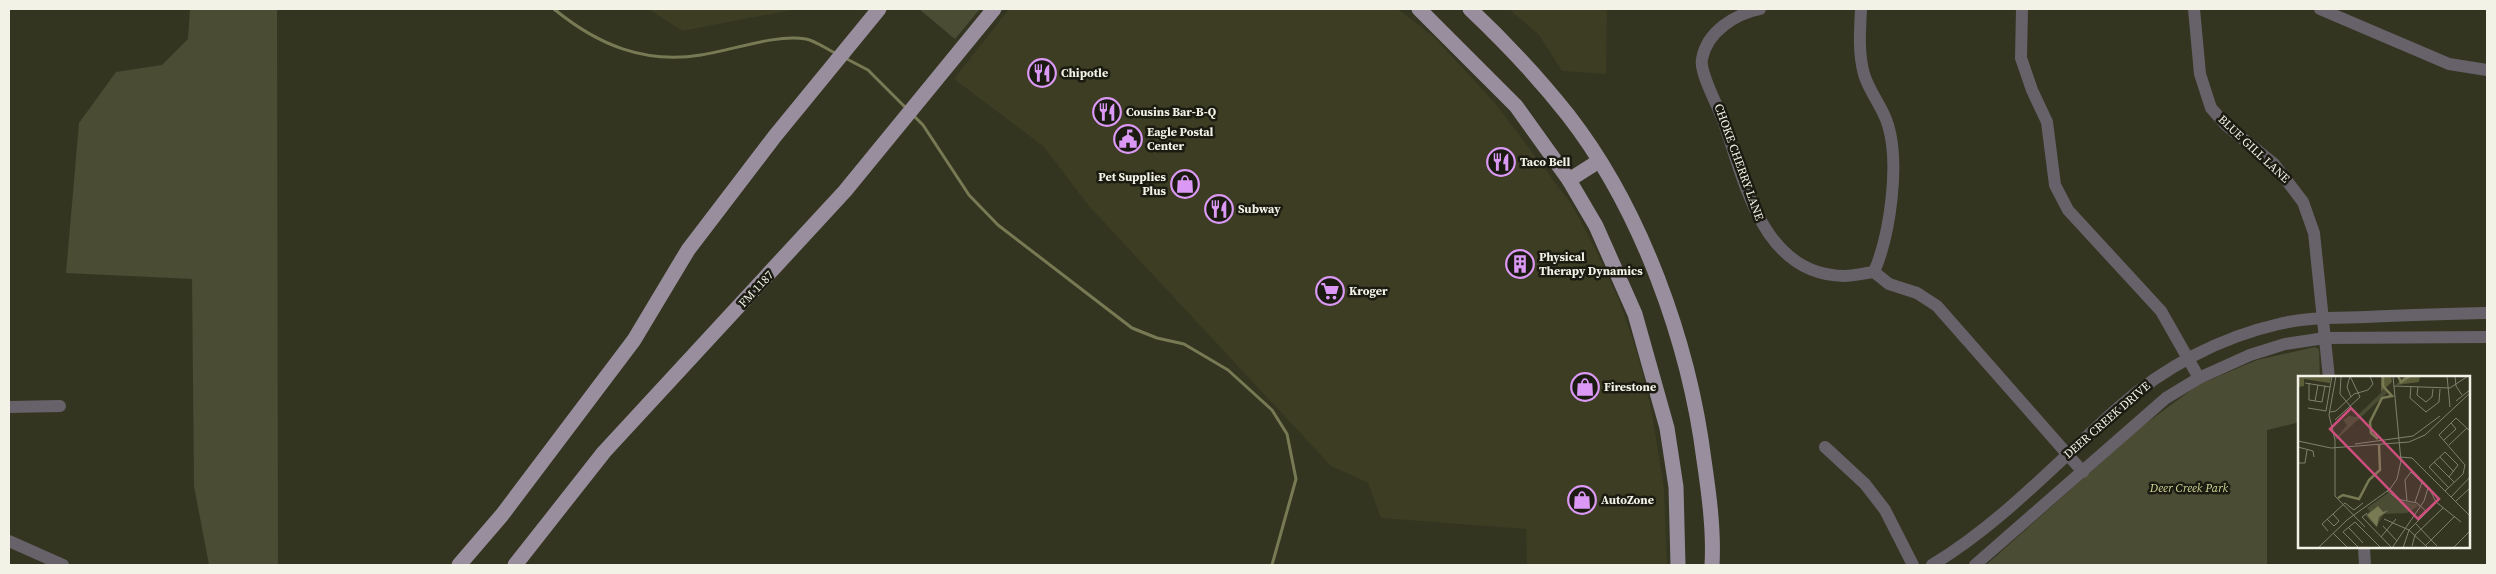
<svg xmlns="http://www.w3.org/2000/svg" width="2496" height="574" font-family="'Source Serif 4',serif">
<style>
.built{fill:#3c3d22}
.green{fill:#4a4c34}
.lines{fill:none;stroke-linecap:round;stroke-linejoin:round}
.stream{stroke:#787a54;stroke-width:3}
.minor{stroke:#676169;stroke-width:12}
.major{stroke:#998e9e;stroke-width:15}
.labels{text-anchor:middle;stroke-width:5;stroke-linejoin:round;paint-order:stroke}
.poi-label{font-size:12px;font-weight:bold;fill:#f2f3e6;stroke:#1b1b12;text-anchor:start}
.street-label{font-size:12px;fill:#f2f3e6;stroke:#1b1b12}
.park-label{font-size:12px;font-style:italic;fill:#d1d594;stroke:#1b1b12}
.inset-river{fill:none;stroke:#787a54;stroke-width:2.5}
.inset-road{fill:none;stroke:#7f8170;stroke-width:1}
.view{fill:#ce4f7e;fill-opacity:0.15;stroke:#ce4f7e;stroke-width:2.5}
.inset-edge{fill:none;stroke:#f2f3e6;stroke-width:2.5}
</style>
<rect width="100%" height="100%" fill="#333521"/>
<g class="built">
<path d="M649 9H797L682 31Z"/>
<path d="M1009 9H1398L1434 37 1495 103 1572 205 1597 252 1619 300 1638 355 1652 413 1664 489 1667 565H1527L1526 529 1381 518 1368 483 1331 466 1088 205 1044 147 954 79Z"/>
<path d="M1509 9H1607L1606 74 1562 71 1539 35Z"/>
</g>
<g class="green">
<path d="M190 9H277L278 565H209L194 486 192 279 66 273 79 123 116 72 162 65 188 39Z"/>
<path d="M919 9H980L955 39Z"/>
<path d="M2315 347 2319 349 2320 378H2300V422L2267 430V565H1986L2141 427 2198 385 2257 360Z"/>
</g>
<g class="lines">
<g class="stream">
<path d="M554 9C598 45 644 64 701 55 734 50 774 34 806 39 816 41 828 50 837 54"/>
<path d="M845 58 868 70 907 109"/>
<path d="M913 115 923 125 969 195 998 225 1132 328 1157 338 1184 344 1228 370 1272 410 1287 434 1296 479 1272 565"/>
</g>
<g class="minor">
<path d="M1760 9C1736 14 1707 31 1702 59 1699 73 1719 107 1724 123 1745 183 1763 275 1844 276 1854 276 1865 273 1874 272L1889 284 1917 293 1937 306 2083 472"/>
<path d="M1861 9C1860 30 1858 53 1864 74 1869 92 1883 107 1888 125 1900 164 1890 235 1874 272"/>
<path d="M2022 9 2021 58 2032 90 2047 122 2055 185 2068 210 2161 311 2199 378"/>
<path d="M2194 9 2200 74 2211 108 2226 125 2274 164 2303 202 2314 233 2329 378"/>
<path d="M2320 9 2449 64 2487 70"/>
<path d="M9 407 60 406"/>
<path d="M1825 447 1865 484 1885 510 1913 565"/>
<path d="M9 541 63 565"/>
<path d="M2364 548 2365 565"/>
<path d="M1932 565C2002 523 2058 461 2119 407 2164 367 2221 337 2279 324 2307 317 2337 318 2366 317 2406 315 2447 314 2487 313"/>
<path d="M1975 565 2166 398 2199 378 2250 355 2285 344 2325 338 2487 337"/>
</g>
<g class="major">
<path d="M1419 9 1516 106 1569 180 1596 226 1635 314 1667 428 1676 487 1678 565"/>
<path d="M1470 9C1505 42 1538 77 1568 115 1641 209 1689 342 1704 460 1709 494 1714 531 1712 565"/>
<path d="M1569 180 1599 161"/>
<path d="M459 565 502 515 634 340 688 250 775 136 879 9"/>
<path d="M515 565 604 452 845 191 994 9"/>
</g>
</g>
<defs>
<symbol id="restaurant-ring" viewBox="-11 -11 22 22"><circle r="9.5" fill="#1b1b12" stroke="#db99f5" stroke-width="1.5"/><path d="M-5-6h1v4h1v-4h1v4h1v-4h1v5L-1.5 .5V6h-2V.5L-5-1ZM5-6V6H3V1.5H1.5Q1.5-4 5-6Z" fill="#db99f5"/></symbol>
<symbol id="civic-ring" viewBox="-11 -11 22 22"><circle r="9.5" fill="#1b1b12" stroke="#db99f5" stroke-width="1.5"/><path d="M-.6-6.5H3V-4.5H.6V-3L4-1V1h2V6H-6V1h2V-1L-.6-3ZM-1.2 2.5V6h2.4V2.5Z" fill="#db99f5"/></symbol>
<symbol id="shop-ring" viewBox="-11 -11 22 22"><circle r="9.5" fill="#1b1b12" stroke="#db99f5" stroke-width="1.5"/><path d="M-5-2.5h2.3a2.7 3.5 0 0 1 5.4 0H5L5.5 6h-11ZM-1.5-2.5h3a1.5 2.3 0 0 0-3 0Z" fill="#db99f5"/></symbol>
<symbol id="building-ring" viewBox="-11 -11 22 22"><circle r="9.5" fill="#1b1b12" stroke="#db99f5" stroke-width="1.5"/><path d="M-4-6H4V6H1V3H-1V6H-4ZM-2.5-4.3h1.7v1.8h-1.7ZM.8-4.3h1.7v1.8H.8ZM-2.5-1h1.7V.8h-1.7ZM.8-1h1.7V.8H.8Z" fill="#db99f5"/></symbol>
<symbol id="supermarket-ring" viewBox="-11 -11 22 22"><circle r="9.5" fill="#1b1b12" stroke="#db99f5" stroke-width="1.5"/><path d="M-6-5.5h2.5l.6 2H6L4.5 2H-2.5L-4.4-4H-6ZM-1.5 3.2a1.3 1.3 0 1 0 .1 0ZM3 3.2a1.3 1.3 0 1 0 .1 0Z" fill="#db99f5"/></symbol>
</defs>
<g fill-rule="evenodd">
<use href="#restaurant-ring" x="1026" y="57" width="32" height="32"/>
<use href="#restaurant-ring" x="1091" y="96" width="32" height="32"/>
<use href="#civic-ring" x="1112" y="123" width="32" height="32"/>
<use href="#restaurant-ring" x="1485" y="146" width="32" height="32"/>
<use href="#shop-ring" x="1169" y="168" width="32" height="32"/>
<use href="#restaurant-ring" x="1203" y="193" width="32" height="32"/>
<use href="#building-ring" x="1504" y="248" width="32" height="32"/>
<use href="#supermarket-ring" x="1314" y="275" width="32" height="32"/>
<use href="#shop-ring" x="1569" y="371" width="32" height="32"/>
<use href="#shop-ring" x="1566" y="484" width="32" height="32"/>
</g>
<g class="labels">
<g class="poi-label">
<text x="1061" y="77">Chipotle</text>
<text x="1126" y="116">Cousins Bar-B-Q</text>
<text x="1147" y="136">Eagle Postal<tspan x="1147" dy="14">Center</tspan></text>
<text x="1520" y="166">Taco Bell</text>
<text x="1166" y="181" text-anchor="end">Pet Supplies<tspan x="1166" dy="14">Plus</tspan></text>
<text x="1238" y="213">Subway</text>
<text x="1539" y="261">Physical<tspan x="1539" dy="14">Therapy Dynamics</tspan></text>
<text x="1349" y="295">Kroger</text>
<text x="1604" y="391">Firestone</text>
<text x="1601" y="504">AutoZone</text>
</g>
<g class="street-label">
<text transform="translate(2254 149) rotate(43)" y="4">BLUE GILL LANE</text>
<text transform="translate(1739 162) rotate(70)" y="4">CHOKE CHERRY LANE</text>
<text transform="translate(756 289) rotate(-47)" y="4">FM 1187</text>
<text transform="translate(2107 420) rotate(-41)" y="4">DEER CREEK DRIVE</text>
</g>
<g class="park-label">
<text x="2189" y="492">Deer Creek Park</text>
</g>
</g>
<g transform="translate(2298 376)">
<rect width="172" height="172" fill="#333521"/>
<path d="M87 13 89 17 38 64 36 57 39 61 49 49 45 44 51 40 58 41ZM90 117 99 124 122 129 109 137 86 138 78 151 67 139 72 135 69 132Z" fill="#4a4c34"/>
<path d="M0 0H33L32 7 6 3V10L0 11ZM83 0H93L94 6 83 16ZM107 0H122L121 6 98 9Z" fill="#5b5d39"/>
<path d="M80 130 85 136 91 134 81 141 79 151 69 139Z" fill="#787a54"/>
<path class="inset-river" d="M100 0 103 6 112 0M80 63 73 57 72 46 84 22 94 20 85 10V0M40 122 45 119 61 123 71 104 82 94 81 69"/>
<path class="inset-road" d="M38 0 31 39 37 64V120L67 151M43 0 42 18 53 31M149 0 152 31M157 0 158 10 164 19M7 7 32 11M11 7V24L24 26 27 10M96 10 152 12 170 0M113 10 112 22 128 36 141 26 142 13M120 11 119 19 128 26 134 21 135 13M17 25 20 9M158 25 173 13M10 32 28 35 34 0M32 36 38 35 56 18 70 14 75 8 72 0M37 44 62 21 52 0 49 11 53 21M146 64 158 53 153 47M0 65 33 72 111 66 127 59 173 16M57 68 115 60 142 40M151 69 169 52M0 71 15 75 16 81M102 81 114 82 173 141M142 81 156 96M136 86 156 106M0 87H7L9 74M151 101 160 89 147 76 131 91 151 112M89 115 99 123 119 127 129 136M147 115 165 98 167 89 141 59 158 42 173 56M153 121 173 100M109 125 107 104 113 96 133 116 138 126 163 146M158 125 173 111M117 126 124 106M47 127 56 134 65 127M69 137 64 141 94 172M29 143 36 150 41 145 35 138M86 143 111 154 130 172M118 148 139 170M85 150 99 165M51 152 65 167M30 155 24 148 47 127M35 157 50 172M83 161 98 143M114 170 117 159 145 132M127 170 157 140M20 172 49 144 92 113 99 103 103 85 95 0M61 172 45 156 57 146 83 172M94 172 126 125 130 112M105 172 111 154 139 126M155 172 173 154"/>
<path class="view" d="M53 32 141 123 120 143 32 53Z"/>
<rect width="172" height="172" class="inset-edge"/>
</g>
<rect width="2496" height="574" fill="none" stroke="#f2f3e6" stroke-width="20"/>
</svg>
